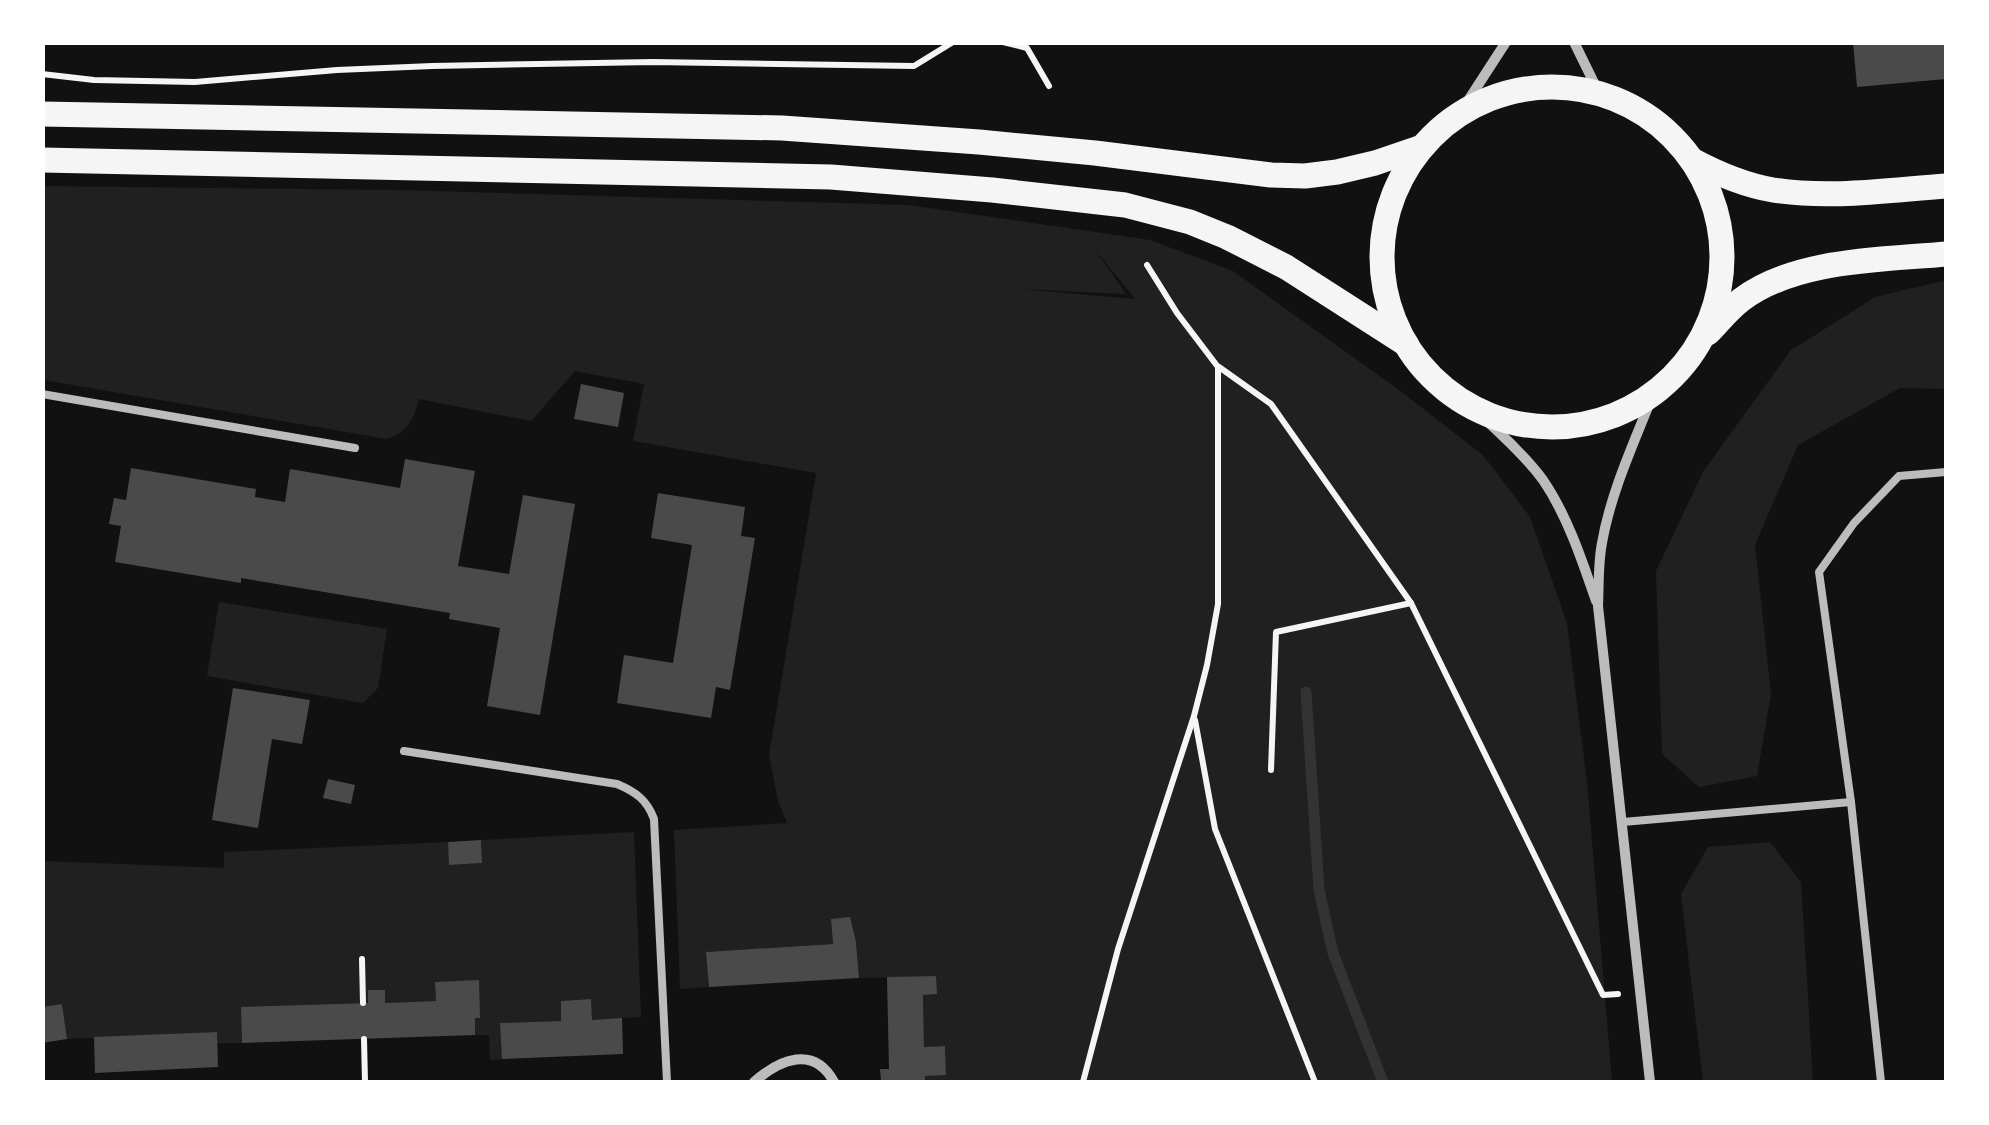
<svg xmlns="http://www.w3.org/2000/svg" width="1989" height="1125" font-family="Signika,sans-serif">
<style>
.green{fill:#202020;fill-rule:evenodd}
.lines{fill:none;stroke-linecap:round;stroke-linejoin:round}
.stream{stroke:#333;stroke-width:11}
.building{fill:#4a4a4a}
.path{stroke:#f5f5f5;stroke-width:6}
.service{stroke:#bcbcbc;stroke-width:8}
.minor{stroke:#bcbcbc;stroke-width:10}
.primary{stroke:#f5f5f5;stroke-width:25}
</style>
<rect width="100%" height="100%" fill="#111"/>
<g class="green">
<path d="M42 186 398 190 909 205 1150 240 1233 271 1395 387 1483 455 1530 517 1567 623 1587 782 1612 1082H925V1076L946 1074 945 1046 924 1047 923 995 936 994V976L859 978 856 942 849 918 831 919 833 944 707 952 709 987 680 989 674 830 787 823 778 801 769 755 816 473 633 441 644 384 575 371 531 421 419 399C413 420 408 432 387 439L43 380ZM1094 248 1135 299 1019 289 1126 294Z"/>
<path d="M1946 280V389L1900 388 1798 445 1755 545 1771 694 1757 776 1699 787 1662 754 1656 571 1703 472 1790 351 1875 297Z"/>
<path d="M219 602 387 629 378 688 363 703 207 676Z"/>
<path d="M634 832 641 1017 592 1020 590 999 561 1001V1021L501 1023 502 1059 490 1060 489 1035H475V1018L435 982 436 1001 385 1003 384 990H369L368 1003 241 1007 242 1043H217L216 1032 67 1039 62 1004 43 1007V861L224 868V852L448 842 450 865 482 863 481 840Z"/>
<path d="M1770 842 1801 882 1813 1082H1703L1681 894 1708 847Z"/>
</g>
<g class="lines">
<path class="stream" d="M1306 692 1319 890 1333 953 1383 1082"/>
</g>
<g class="building">
<path d="M1853 42H1946V79L1857 87Z"/>
<path d="M581 384 624 393 618 427 574 419Z"/>
<path d="M405 459 475 471 458 566 509 574 523 495 575 504 540 715 487 706 500 628 449 619 450 613 241 578V583L115 562 121 526 109 524 114 498 126 500 131 468 256 489 255 497 285 502 290 469 400 488Z"/>
<path d="M658 493 745 507 741 536 755 538 730 690 716 687 711 718 617 703 624 655 673 663 692 545 651 538Z"/>
<path d="M233 688 310 700 302 744 272 739 258 828 212 820Z"/>
<path d="M328 779 355 785 351 804 323 798Z"/>
<path d="M481 840 482 863 449 865 448 842Z"/>
<path d="M850 917 856 942 859 978 709 987 706 952 833 944 831 919Z"/>
<path d="M936 976 937 994 923 995 924 1047 945 1046 946 1075 925 1076V1082H890L889 1080H881L880 1069H889L887 977Z"/>
<path d="M479 980 480 1018H475V1035L242 1043 241 1007 368 1003V990H385V1003L436 1001 435 982Z"/>
<path d="M591 999 592 1020 622 1018 623 1054 502 1059 500 1023 561 1021V1001Z"/>
<path d="M62 1004 67 1039 42 1043V1007Z"/>
<path d="M217 1032 218 1067 95 1073 94 1037Z"/>
</g>
<g class="lines">
<g class="path">
<path d="M1003 42 1027 48 1049 86"/>
<path d="M42 74 94 80 195 82 337 70 432 66 653 62 914 66 953 42"/>
<path d="M1219 367 1271 404 1411 603 1603 995 1618 994"/>
<path d="M1195 720 1215 829 1315 1082"/>
<path d="M1271 770 1276 632 1411 603"/>
<path d="M362 959 363 1003"/>
<path d="M364 1039 365 1082"/>
<path d="M1083 1082 1118 949 1194 716 1207 665 1218 604V367L1177 313 1147 265"/>
</g>
<g class="service">
<path d="M42 394 355 448"/>
<path d="M404 751 617 784C636 792 647 800 654 819L667 1082"/>
<path d="M1623 822 1851 802"/>
<path d="M1881 1082 1851 802 1819 572 1854 523 1899 476 1946 472"/>
</g>
<g class="minor">
<path d="M1574 42 1599 93"/>
<path d="M1460 113 1506 42"/>
<path d="M1472 407C1496 430 1523 453 1543 480 1567 515 1582 560 1596 601"/>
<path d="M754 1082C780 1059 814 1045 834 1082"/>
<path d="M1650 1082 1598 606C1599 585 1598 563 1602 543 1611 491 1635 441 1654 392"/>
</g>
<g class="primary">
<circle cx="1552" cy="257" r="170"/>
<path d="M42 114 782 128 979 142 1095 153 1271 175 1305 176 1337 172 1375 163 1422 147"/>
<path d="M42 160 831 177 992 190 1125 205 1190 222 1227 237 1286 267 1406 344"/>
<path d="M1692 160C1718 174 1744 185 1773 190 1830 199 1889 190 1946 186"/>
<path d="M1708 333C1719 322 1729 309 1741 300 1795 259 1882 260 1946 254"/>
</g>
</g>
<rect width="1989" height="1125" fill="none" stroke="#ffffff" stroke-width="90"/>
</svg>
